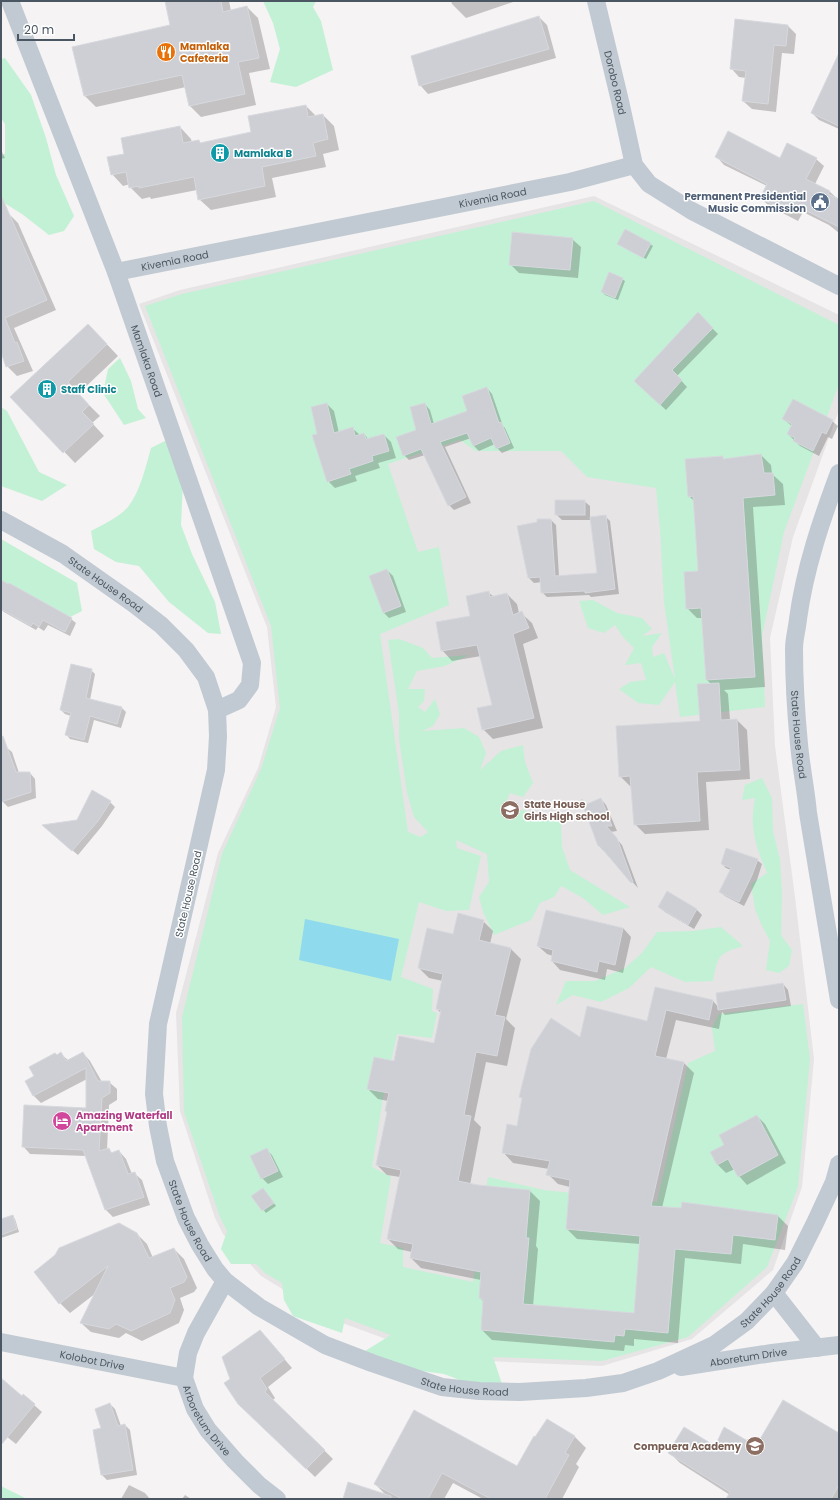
<svg xmlns="http://www.w3.org/2000/svg" width="840" height="1500" font-family="Poppins,sans-serif">
<style>
.education{fill:#e6e4e5}
.green{fill:#c3f1d5}
.water{fill:#90daee}
.shadow{fill:#0003}
.building{fill:#cdcfd5;stroke:#d7d9de}
.lines{fill:none;stroke-linecap:round;stroke-linejoin:round}
.minor{stroke:#c1cad2;stroke-width:18}
.labels{text-anchor:middle;stroke-width:3;stroke-linejoin:round;paint-order:stroke}
.food-label{font-size:10px;font-weight:bold;fill:#c56008;stroke:#fff;text-anchor:start}
.street-label{font-size:10px;fill:#4a5661;stroke:#fff}
.culture-label{font-size:10px;font-weight:bold;fill:#0d838f;stroke:#fff;text-anchor:start}
.service-label{font-size:10px;font-weight:bold;fill:#4e5e75;stroke:#fff;text-anchor:end}
.education-label{font-size:10px;font-weight:bold;fill:#785e54;stroke:#fff;text-anchor:start}
.hotel-label{font-size:10px;font-weight:bold;fill:#b23c85;stroke:#fff;text-anchor:start}
</style>
<rect width="100%" height="100%" fill="#f5f3f3"/>
<path class="education" d="M594 196 839 315V410L793 537 770 638 775 746 795 897 814 1059 802 1187 773 1270 692 1339 602 1366 441 1359 334 1320 261 1276 223 1234 215 1218 180 1111 176 1013 218 853 258 768 276 707 267 627 139 304 180 290Z"/>
<g class="green">
<path d="M263 1H316L313 7 321 21 333 70 296 87 270 82 280 49 273 23Z"/>
<path d="M5 58 31 95 46 138 56 175 74 216 64 231 49 235 22 214 1 201V157L5 153V124L1 118V59Z"/>
<path d="M594 201 839 325V384L784 532 762 636 765 707 680 717 675 682 659 705 638 703 619 689 630 682 646 680 641 663 625 665 634 648 623 637 615 625 604 633 588 628 579 601 593 600 617 613 642 618 652 629 642 636 662 633 652 647 653 657 664 653 675 679 664 602 660 529 656 488 587 477 561 451H476L460 440 388 464 418 552 439 547 449 605 380 634 408 832 421 837 428 832 414 817 407 793 399 739V714L388 640 399 639 423 648 432 658 469 655 445 666 417 671 408 689H425L424 701 418 707 425 712 435 699 440 714 433 726 422 731 464 728 479 737 486 753 480 770 501 751 523 745 525 762 533 783 523 797 510 793 504 807 537 813 561 823 562 847 570 870 630 907 603 915 583 898 561 886 554 897 540 903 531 920 494 935 483 912 479 897 489 882 487 854 456 840 457 848 481 856 469 910 446 911 419 902 401 977 433 989 432 1011 437 1013 432 1038 397 1034 383 1098 372 1167 391 1177 380 1243 403 1248V1267L473 1282 488 1177 544 1190 657 1202 688 1063 715 1051 712 1028 719 1014 803 1004 810 1059 798 1187 767 1267 688 1337 602 1361 493 1357 502 1384 465 1382 444 1374 415 1370 365 1351 391 1335 345 1318 342 1333 293 1316 284 1300 282 1283 265 1273 256 1264H231L221 1249 227 1231 220 1217 184 1112 182 1017 222 854 261 769 280 708 271 626 145 306 182 294Z"/>
<path d="M120 358 131 381 138 409 146 418 124 425 103 393 108 369Z"/>
<path d="M1 407 7 411 39 472 67 485 42 501 1 486Z"/>
<path d="M167 440 183 482 181 525 192 554 215 602 221 634 208 633 169 602 139 566 116 562 94 549 91 531C104 524 118 518 128 507 140 492 146 466 151 448Z"/>
<path d="M1 539 77 583 82 611 54 625 1 583Z"/>
<path d="M762 778 772 798 773 831 780 860 782 894 781 935 792 950 789 966 779 973 766 970 770 941 761 924 755 909 751 884 767 873C756 847 749 828 755 798L742 800 745 785Z"/>
<path d="M721 927 743 946C717 954 718 956 713 981L685 982 651 967 629 988 601 1002 573 995 556 1005 566 981H595L625 968 642 953 657 932 692 931Z"/>
<path d="M1 1486 27 1499H1Z"/>
</g>
<path class="water" d="M305 919 399 939 391 981 299 960Z"/>
<g class="shadow">
<path d="M166 1H229L231 11 247 7 258 18 270 69 249 73 256 105 201 117 190 106 186 87 96 107 85 96 73 47 171 26Z"/>
<path d="M451 1H516L466 18 452 4Z"/>
<path d="M539 17 547 25 556 58 428 94 420 85Z"/>
<path d="M736 20 788 26 796 34 794 54 782 53 776 112 752 109 743 101 746 78 739 77 731 68Z"/>
<path d="M839 55V129L819 120 812 113Z"/>
<path d="M306 106 316 116 323 115 334 126 339 150 323 154 326 167 272 178 276 197 211 210 199 199 197 190 151 199 150 197 142 199 130 187V184L123 186 112 174 126 154 180 127 191 139 192 143 199 141 201 144 253 133Z"/>
<path d="M1 150 5 158 1 159Z"/>
<path d="M717 157 780 159H816L824 166 815 184 829 191 839 200V233L829 225 803 212 798 221 769 206 761 198 767 186 724 165Z"/>
<path d="M8 213 18 223 56 310 14 328 33 371 17 376 7 366 1 349V216Z"/>
<path d="M572 239 581 247 578 278 519 273 510 264Z"/>
<path d="M618 244H650L653 246 646 259Z"/>
<path d="M622 279 625 281 618 300 605 295 602 292Z"/>
<path d="M698 314 718 334 677 376 687 387 666 410 640 386Z"/>
<path d="M99 336 118 356 78 394 100 416 92 423 104 436 75 463 12 397Z"/>
<path d="M487 388 492 394 503 426 505 428 514 448 502 453 497 448 495 444 479 451 474 446 471 438 445 447 471 503 454 510 449 505 425 455 409 460 404 455 417 430 425 404 430 410 434 424 468 412Z"/>
<path d="M327 404 334 411 339 433 352 428 360 435 364 434 369 440 384 435 391 442 396 458 378 463 380 468 355 476 357 481 335 488 328 481 318 435Z"/>
<path d="M783 419 832 421 838 426 832 439 828 437 819 456 800 446 788 434 792 426Z"/>
<path d="M761 455 771 465 772 474 783 484 785 505 753 507 765 687 724 690 728 694 730 720H737L747 730 750 779 706 782 709 830 645 834 635 824 632 786H630L620 776 701 722 711 684 707 680 702 618H697L687 608 699 572 694 501 689 496 722 457 724 460Z"/>
<path d="M584 501 590 506V518L605 516 610 521 619 594 591 597 589 595 547 597 542 592V582L534 583 529 578 518 527 551 520 556 525 559 577 598 574 592 520H562L556 514Z"/>
<path d="M387 570 393 576 406 612 389 618 384 613 371 577Z"/>
<path d="M488 592 494 597 507 594 517 604 519 613H521L532 623 538 638 523 644 543 728 493 739 483 729 493 706 481 656 452 661 442 650 472 617Z"/>
<path d="M1 603 71 619 76 623 70 636 48 625 44 631 38 627 36 630 4 612 1 609Z"/>
<path d="M91 670 95 674 90 700 122 708 126 712 121 728 94 720 88 743 70 739 66 734 71 716 65 714 61 710Z"/>
<path d="M6 747 12 752 19 773H30L35 779 36 798 8 807 3 802 1 797V749Z"/>
<path d="M92 791 110 802 115 807 102 826 78 855 48 830 78 820Z"/>
<path d="M601 799 606 805 617 831 610 832 622 845 638 888 599 846 587 805Z"/>
<path d="M757 860 762 864 757 880 744 906 725 896 720 892 731 870 726 868 722 864Z"/>
<path d="M668 893 697 910 702 915 694 929 665 912 659 907Z"/>
<path d="M483 921 493 931 490 944 511 949 521 959 506 1019 515 1028 507 1066 486 1062 474 1120 481 1127 470 1185 530 1191 540 1201 536 1246 538 1249 533 1306 635 1315 640 1244 577 1239 567 1229 570 1187 558 1184 548 1174 549 1169 513 1163 503 1152 518 1127 523 1099 520 1096 580 1038 648 1022 656 988 713 1001 719 1008 783 984 788 990 791 1006 725 1015 722 1012 719 1029 676 1020 666 1059 684 1063 694 1073 662 1208 778 1216 788 1226 785 1250 743 1244 741 1264 685 1258 678 1343 634 1339V1346L625 1345 624 1351 492 1340 482 1330 484 1302 480 1298 481 1280 421 1268 411 1258 412 1252 398 1249 388 1239 400 1177 387 1175 377 1165 388 1113V1101L378 1099 368 1089 395 1062 435 1044 441 1013 437 1009 443 981 429 978 419 968 453 936Z"/>
<path d="M623 928 631 937 623 973 607 969 605 980 560 970 552 961 553 956 547 954 538 946Z"/>
<path d="M83 1053 90 1061 102 1082H109L117 1089V1100L109 1105 107 1150 109 1149 113 1154 119 1151 126 1159 132 1174 134 1173 142 1180 150 1205 113 1217 106 1210 87 1156 30 1154 23 1146 87 1109V1079L41 1103 34 1096 35 1076 57 1056 61 1054 69 1061Z"/>
<path d="M757 1116 765 1124 786 1163 747 1185 739 1176 735 1169 726 1173 718 1165 711 1153 726 1145Z"/>
<path d="M267 1150 272 1155 283 1177 268 1184 262 1178 252 1157Z"/>
<path d="M265 1191 276 1206 266 1213 253 1197Z"/>
<path d="M13 1217 15 1219 19 1232 1 1238V1220Z"/>
<path d="M137 1234 147 1244 153 1258 174 1249 184 1259 197 1288 194 1292 180 1298 184 1310 179 1323 142 1341 126 1333 119 1338 91 1332 81 1323 96 1293 70 1313 60 1303Z"/>
<path d="M268 1340 292 1368 268 1387 275 1398 273 1400 333 1459 315 1477 248 1412Z"/>
<path d="M1 1386 34 1405 42 1412 16 1444 1 1432Z"/>
<path d="M110 1404 115 1409 121 1426 125 1425 130 1430 137 1475 107 1480 102 1475V1429Z"/>
<path d="M415 1412 518 1467 548 1420 575 1437 586 1448 576 1464 579 1467 562 1499H483L453 1483 444 1499H394L386 1495 375 1484Z"/>
<path d="M839 1434V1499H728L730 1495 680 1463 669 1452 716 1448H757Z"/>
<path d="M129 1485 145 1493 150 1499H121Z"/>
<path d="M185 1495 191 1499H182Z"/>
</g>
<g class="building">
<path d="M165 1H221L223 12 247 6 259 58 238 62 245 94 189 106 182 75 84 96 72 47 170 25Z"/>
<path d="M539 16 549 49 419 86 411 56Z"/>
<path d="M735 19 788 25 786 46 774 45 768 104 742 101 746 71 730 69Z"/>
<path d="M839 53V126L811 113Z"/>
<path d="M306 105 308 117 323 114 328 139 313 143 316 156 262 167 265 186 198 200 194 177 139 188V186L129 188 126 172 111 175 107 157 124 154 121 138 180 126 183 143 199 140 200 143 251 132 248 116Z"/>
<path d="M728 131 780 158 787 143 817 158 806 179 830 191 828 194 839 199V227L795 205 791 214 760 198 767 184 715 157Z"/>
<path d="M1 195 47 300 5 318 15 343 17 342 24 361 6 367 1 352Z"/>
<path d="M625 229 651 243 643 258 617 244Z"/>
<path d="M512 232 573 238 570 270 509 265Z"/>
<path d="M609 272 623 278 615 298 601 292Z"/>
<path d="M698 312 713 328 672 370 682 380 660 405 634 381Z"/>
<path d="M88 324 107 344 68 382 89 405 82 412 94 424 63 453 10 397Z"/>
<path d="M487 387 499 423 501 422 510 443 496 449 491 438 473 446 467 433 440 442 466 497 448 506 421 449 403 456 396 437 416 430 410 407 425 403 431 424 467 411 462 396Z"/>
<path d="M793 399 833 420 826 434 822 432 813 451 793 441 795 438 787 434 792 424 782 419Z"/>
<path d="M327 403 334 433 353 427 355 436 364 433 366 439 384 434 389 451 372 456 373 461 349 469 351 474 327 482 312 435 317 434 311 407Z"/>
<path d="M761 454 764 473H773L775 495 743 498 755 677 706 680 701 608 686 609 684 572 698 571 693 496 688 497 685 459 723 456V459Z"/>
<rect x="555" y="500" width="30" height="15"/>
<path d="M606 515 615 589 585 593V591L541 593 540 577 528 578 517 526 537 522V519H551L555 576 597 573 590 517Z"/>
<path d="M387 569 401 606 383 613 369 576Z"/>
<path d="M1 580 8 584 9 583 72 618 65 632 43 620 39 627 33 623 31 626 1 609Z"/>
<path d="M489 591 490 597 507 593 513 615 522 611 529 628 513 634 534 718 482 730 477 708 492 705 477 645 441 651 436 622 470 616 466 596Z"/>
<path d="M71 664 92 669 86 698 122 707 117 724 90 716 84 740 65 735 71 713 60 710Z"/>
<path d="M719 683 721 720 737 719 740 770 697 772 700 821 634 825 630 776 619 777 616 726 700 721 697 684Z"/>
<path d="M3 736 16 772H30L31 792 1 802V737Z"/>
<path d="M92 790 111 801 98 821 72 851 42 825 77 820Z"/>
<path d="M601 798 612 826H606L617 838 633 882 631 883 600 846H598L581 800 582 799 587 804Z"/>
<path d="M726 848 758 859 752 875 739 902 719 892 731 868 721 864Z"/>
<path d="M667 891 697 909 688 925 658 907Z"/>
<path d="M546 910 623 928 615 965 599 961 597 972 551 961 553 950 537 946Z"/>
<path d="M458 913 484 920 479 940 511 948 495 1015 505 1017 497 1056 476 1052 464 1115 471 1116 458 1181 478 1185 530 1190 526 1238H529L523 1304 634 1313 640 1236 566 1229 570 1180 546 1175 550 1161 502 1153 507 1124 517 1126 522 1098 519 1097 531 1049 551 1018 580 1037 587 1006 647 1021 655 987 713 1000 709 1020 666 1010 655 1056 684 1062 651 1206 681 1208 682 1202 778 1215 775 1240 733 1235 731 1254 675 1249 668 1333 625 1329 624 1336 615 1335 614 1342 481 1330 483 1299 479 1298 481 1272 410 1258 413 1244 387 1239 401 1170 376 1165 387 1112 385 1111 389 1093 367 1089 374 1057 394 1061 399 1036 434 1043 441 1010 436 1009 443 974 418 968 427 928 453 934Z"/>
<path d="M783 983 786 1000 718 1010 716 993Z"/>
<path d="M61 1052 66 1061 83 1052 98 1081H110V1093L102 1098 99 1151 109 1148 111 1153 119 1150 128 1174 135 1172 144 1197 105 1210 83 1150 22 1147 24 1105 86 1108V1068L33 1096 25 1081 34 1076 29 1067 55 1053 57 1055Z"/>
<path d="M757 1115 778 1155 738 1177 728 1159 717 1165 710 1152 724 1145 719 1135Z"/>
<path d="M267 1148 278 1171 261 1179 250 1156Z"/>
<path d="M263 1188 274 1203 262 1211 251 1196Z"/>
<path d="M13 1215 17 1229 1 1235V1219Z"/>
<path d="M119 1223 137 1233 149 1258 174 1248 187 1277 184 1282 170 1288 175 1300 170 1313 131 1331 116 1324 109 1329 80 1323 108 1266 59 1304 34 1272 55 1255 59 1248Z"/>
<path d="M260 1330 285 1359 260 1378 267 1389 265 1392 325 1450 306 1469 238 1404 224 1383 230 1379 222 1357Z"/>
<path d="M1 1378 22 1396 23 1394 35 1404 1 1445Z"/>
<path d="M783 1400 839 1433V1485L831 1499H726L730 1492 668 1453 684 1427 715 1446 724 1427 756 1446Z"/>
<path d="M110 1403 118 1426 125 1424 133 1470 101 1475 93 1430 101 1428 95 1409Z"/>
<path d="M414 1410 517 1466 534 1436 535 1437 547 1419 575 1436 565 1453 569 1455 545 1499H491L442 1473 428 1499H402L374 1484Z"/>
<path d="M348 1482 391 1496 390 1499H343Z"/>
</g>
<g class="lines">
<g class="minor">
<path id="s1" d="M10 1 116 272 252 663 250 685 239 700 217 710"/>
<path id="s2" d="M596 1 620 101 634 165 649 184 692 211 839 286"/>
<path id="s3" d="M116 272 570 182 634 165"/>
<path id="s4" d="M839 473C821 521 805 568 798 619 797 629 794 639 794 649 794 681 796 713 799 744 801 767 806 790 808 813L839 1000"/>
<path id="s5" d="M1 520 63 554 134 604 161 625 186 650 206 677 217 710 218 736 216 770 158 1024 154 1094 158 1126 165 1161 186 1218 200 1245 215 1269 225 1281 259 1307 325 1345 372 1363 442 1387 479 1391 520 1392 586 1388 623 1383 658 1371 714 1345 747 1321 774 1293 795 1263 815 1223 834 1182 839 1164"/>
<path id="s6" d="M225 1281 196 1333 188 1353 184 1378 195 1409 208 1430 235 1461 259 1485 277 1499"/>
<path d="M774 1293 817 1348"/>
<path id="s7" d="M1 1342 184 1378"/>
<path id="s8" d="M681 1367 772 1353 839 1345"/>
</g>
</g>
<defs>
<symbol id="restaurant-disc" viewBox="-11 -11 22 22"><circle r="9.5" fill="#e8710a" stroke="#fff"/><path d="M-5-6h1v4h1v-4h1v4h1v-4h1v5L-1.5 .5V6h-2V.5L-5-1ZM5-6V6H3V1.5H1.5Q1.5-4 5-6Z" fill="#fff"/></symbol>
<symbol id="building-disc" viewBox="-11 -11 22 22"><circle r="9.5" fill="#0f9aa8" stroke="#fff"/><path d="M-4-6H4V6H1V3H-1V6H-4ZM-2.5-4.3h1.7v1.8h-1.7ZM.8-4.3h1.7v1.8H.8ZM-2.5-1h1.7V.8h-1.7ZM.8-1h1.7V.8H.8Z" fill="#fff"/></symbol>
<symbol id="civic-disc" viewBox="-11 -11 22 22"><circle r="9.5" fill="#5c6f8a" stroke="#fff"/><path d="M-.6-6.5H3V-4.5H.6V-3L4-1V1h2V6H-6V1h2V-1L-.6-3ZM-1.2 2.5V6h2.4V2.5Z" fill="#fff"/></symbol>
<symbol id="school-disc" viewBox="-11 -11 22 22"><circle r="9.5" fill="#8d6e63" stroke="#fff"/><path d="M0-5L7-2L0 1L-7-2ZM-4 1L0 2.5L4 1V4Q0 6-4 4Z" fill="#fff"/></symbol>
<symbol id="hotel-disc" viewBox="-11 -11 22 22"><circle r="9.5" fill="#d1479c" stroke="#fff"/><path d="M-6-4.5h1.5V1H6V5H4.5V3h-9V5H-6ZM-4 0a1.8 1.8 0 1 1 3.6 0ZM.5 0V-2.5h3Q6-2.5 6 0Z" fill="#fff"/></symbol>
</defs>
<g fill-rule="evenodd">
<use href="#restaurant-disc" x="155" y="41" width="22" height="22"/>
<use href="#building-disc" x="209" y="142" width="22" height="22"/>
<use href="#civic-disc" x="809" y="191" width="22" height="22"/>
<use href="#building-disc" x="36" y="378" width="22" height="22"/>
<use href="#school-disc" x="499" y="799" width="22" height="22"/>
<use href="#hotel-disc" x="51" y="1110" width="22" height="22"/>
<use href="#school-disc" x="744" y="1435" width="22" height="22"/>
</g>
<g class="labels">
<g class="food-label">
<text x="180" y="50">Mamlaka<tspan x="180" dy="12">Cafeteria</tspan></text>
</g>
<g class="street-label">
<text dy="4" stroke="none"><textPath href="#s2" startOffset="84">Dorobo Road</textPath></text>
<text dy="4" stroke="none"><textPath href="#s3" startOffset="384">Kivemia Road</textPath></text>
<text dy="4" stroke="none"><textPath href="#s3" startOffset="60">Kivemia Road</textPath></text>
<text dy="4" stroke="none"><textPath href="#s1" startOffset="385">Mamlaka Road</textPath></text>
<text dy="4" stroke="none"><textPath href="#s5" startOffset="123">State House Road</textPath></text>
<text dy="4" stroke="none"><textPath href="#s4" startOffset="268">State House Road</textPath></text>
<text transform="translate(188 894) rotate(-77)" y="4">State House Road</text>
<text dy="4" stroke="none"><textPath href="#s5" startOffset="819">State House Road</textPath></text>
<text dy="4" stroke="none"><textPath href="#s5" startOffset="1491">State House Road</textPath></text>
<text dy="4" stroke="none"><textPath href="#s8" startOffset="68">Aboretum Drive</textPath></text>
<text dy="4" stroke="none"><textPath href="#s7" startOffset="93">Kolobot Drive</textPath></text>
<text dy="4" stroke="none"><textPath href="#s5" startOffset="1155">State House Road</textPath></text>
<text dy="4" stroke="none"><textPath href="#s6" startOffset="155">Arboretum Drive</textPath></text>
</g>
<g class="culture-label">
<text x="234" y="157">Mamlaka B</text>
<text x="61" y="393">Staff Clinic</text>
</g>
<g class="service-label">
<text x="806" y="200">Permanent Presidential<tspan x="806" dy="12">Music Commission</tspan></text>
</g>
<g class="education-label">
<text x="524" y="808">State House<tspan x="524" dy="12">Girls High school</tspan></text>
<text x="741" y="1450" text-anchor="end">Compuera Academy</text>
</g>
<g class="hotel-label">
<text x="76" y="1119">Amazing Waterfall<tspan x="76" dy="12">Apartment</tspan></text>
</g>
</g>
<rect width="840" height="1500" fill="none" stroke="#4a5661" stroke-width="4"/>
<path d="M18 34v6h56v-6" fill="none" stroke="#4a5661" stroke-width="2"/>
<text x="24" y="34" font-size="12" fill="#4a5661" stroke="#ffffff" stroke-width="3" paint-order="stroke">20 m</text>
</svg>
